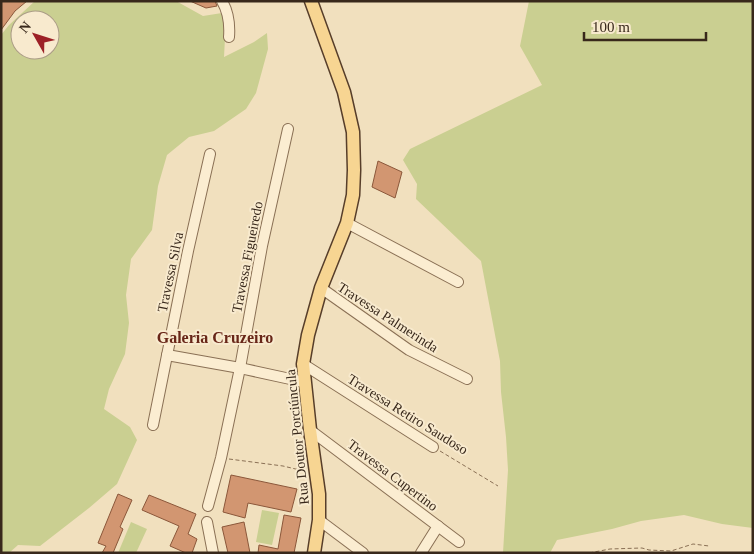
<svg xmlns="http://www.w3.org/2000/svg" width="754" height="554" font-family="'Times New Roman',serif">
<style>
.green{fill:#cacf91;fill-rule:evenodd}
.building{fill:#d29671;stroke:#8b573a}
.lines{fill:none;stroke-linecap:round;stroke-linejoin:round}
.minor-casing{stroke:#8a7055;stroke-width:12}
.major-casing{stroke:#573e2a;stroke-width:15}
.path{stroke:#8a7055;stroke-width:1;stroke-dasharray:4 2.5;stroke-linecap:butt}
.minor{stroke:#fbedd1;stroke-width:10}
.major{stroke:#f7d592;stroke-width:12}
.labels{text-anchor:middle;stroke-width:4;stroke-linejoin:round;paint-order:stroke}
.street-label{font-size:14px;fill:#38281b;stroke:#f8eace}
.quarter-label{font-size:16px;font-weight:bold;fill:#682618;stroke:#f8eace}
</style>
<rect width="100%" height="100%" fill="#f1e0be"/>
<g class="green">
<path d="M35 1H176L203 16 222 13 225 38 224 57 254 42 267 33 268 49 256 93 246 109 214 131 189 137 167 155 158 186 152 230 131 259 126 295 129 323 125 354 109 389 104 409 130 427 137 440 117 484 89 508 40 546 18 545 9 553H1V35L9 25ZM20 20H50V50H20Z"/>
<path d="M529 1H753V528L722 524 684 515 641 521 612 529 557 540 550 553H503L508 470 506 437 501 392 500 361 481 261 416 199 417 184 403 160 410 149 542 85 520 46Z"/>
<path d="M262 510 279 513 272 545 256 542Z"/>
<path d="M131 522 147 529 136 553H118Z"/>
</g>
<g class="building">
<path d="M1 1H27L15 11 1 30Z"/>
<path d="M190 1H215L217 6 206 8Z"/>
<path d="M378 161 402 172 395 198 372 187Z"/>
<path d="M231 475 297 489 291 512 248 503 245 518 223 512Z"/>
<path d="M118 494 132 500 120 527 123 529 113 553H102L106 546 98 543Z"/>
<path d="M149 495 196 514 188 534 197 539 192 553H186L170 546 179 526 142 510Z"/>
<path d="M284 515 301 518 294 553H258L259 545 278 549Z"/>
<path d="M244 522 250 553H228L222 527Z"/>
</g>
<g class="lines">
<defs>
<g id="minor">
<path d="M222 1C229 13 230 24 229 37"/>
<path d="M347 223 458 282"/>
<path d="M321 288 409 350 467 379"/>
<path d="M167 355 240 368 304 382"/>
<path d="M303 364 433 447"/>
<path d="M153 425 188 251 210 154"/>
<path d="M310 430 459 542"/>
<path d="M208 506 221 458 240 368 262 246 288 129"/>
<path d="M319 520 363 553"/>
<path d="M207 522 213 553"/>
<path d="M421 553 438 526"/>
</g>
<path id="major" d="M311 1 344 92 353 132 354 170 353 195 347 223 321 288 308 335 303 364 310 430 319 494V520L314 553"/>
</defs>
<use href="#minor" class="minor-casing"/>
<use href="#major" class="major-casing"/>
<g class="path">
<path d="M440 451 498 486"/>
<path d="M229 459 283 466 304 471"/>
<path d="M589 553 610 549 642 548 649 550 671 551 693 544 709 546"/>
</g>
<use href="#minor" class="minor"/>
<use href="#major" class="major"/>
</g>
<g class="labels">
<g class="street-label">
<text transform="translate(247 257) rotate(-79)" y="5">Travessa Figueiredo</text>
<text transform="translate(170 272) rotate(-78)" y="5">Travessa Silva</text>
<text transform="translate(388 317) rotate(33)" y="5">Travessa Palmerinda</text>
<text transform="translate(408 414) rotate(32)" y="5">Travessa Retiro Saudoso</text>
<text transform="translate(297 437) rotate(-96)" y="5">Rua Doutor Porciúncula</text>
<text transform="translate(393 475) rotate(37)" y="5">Travessa Cupertino</text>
</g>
<g class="quarter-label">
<text x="215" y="343">Galeria Cruzeiro</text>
</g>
</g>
<rect width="754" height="554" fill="none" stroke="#38281b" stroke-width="5"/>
<g transform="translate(35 35) rotate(309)"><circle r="24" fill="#f8eace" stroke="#ab9c86"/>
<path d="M0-4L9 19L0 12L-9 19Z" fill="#9d2126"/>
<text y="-8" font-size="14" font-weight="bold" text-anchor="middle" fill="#38281b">N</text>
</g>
<path d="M584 32v8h122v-8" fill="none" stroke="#38281b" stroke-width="2.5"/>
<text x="592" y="32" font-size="15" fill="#38281b" stroke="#f8eace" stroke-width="4" paint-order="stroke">100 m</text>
</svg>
